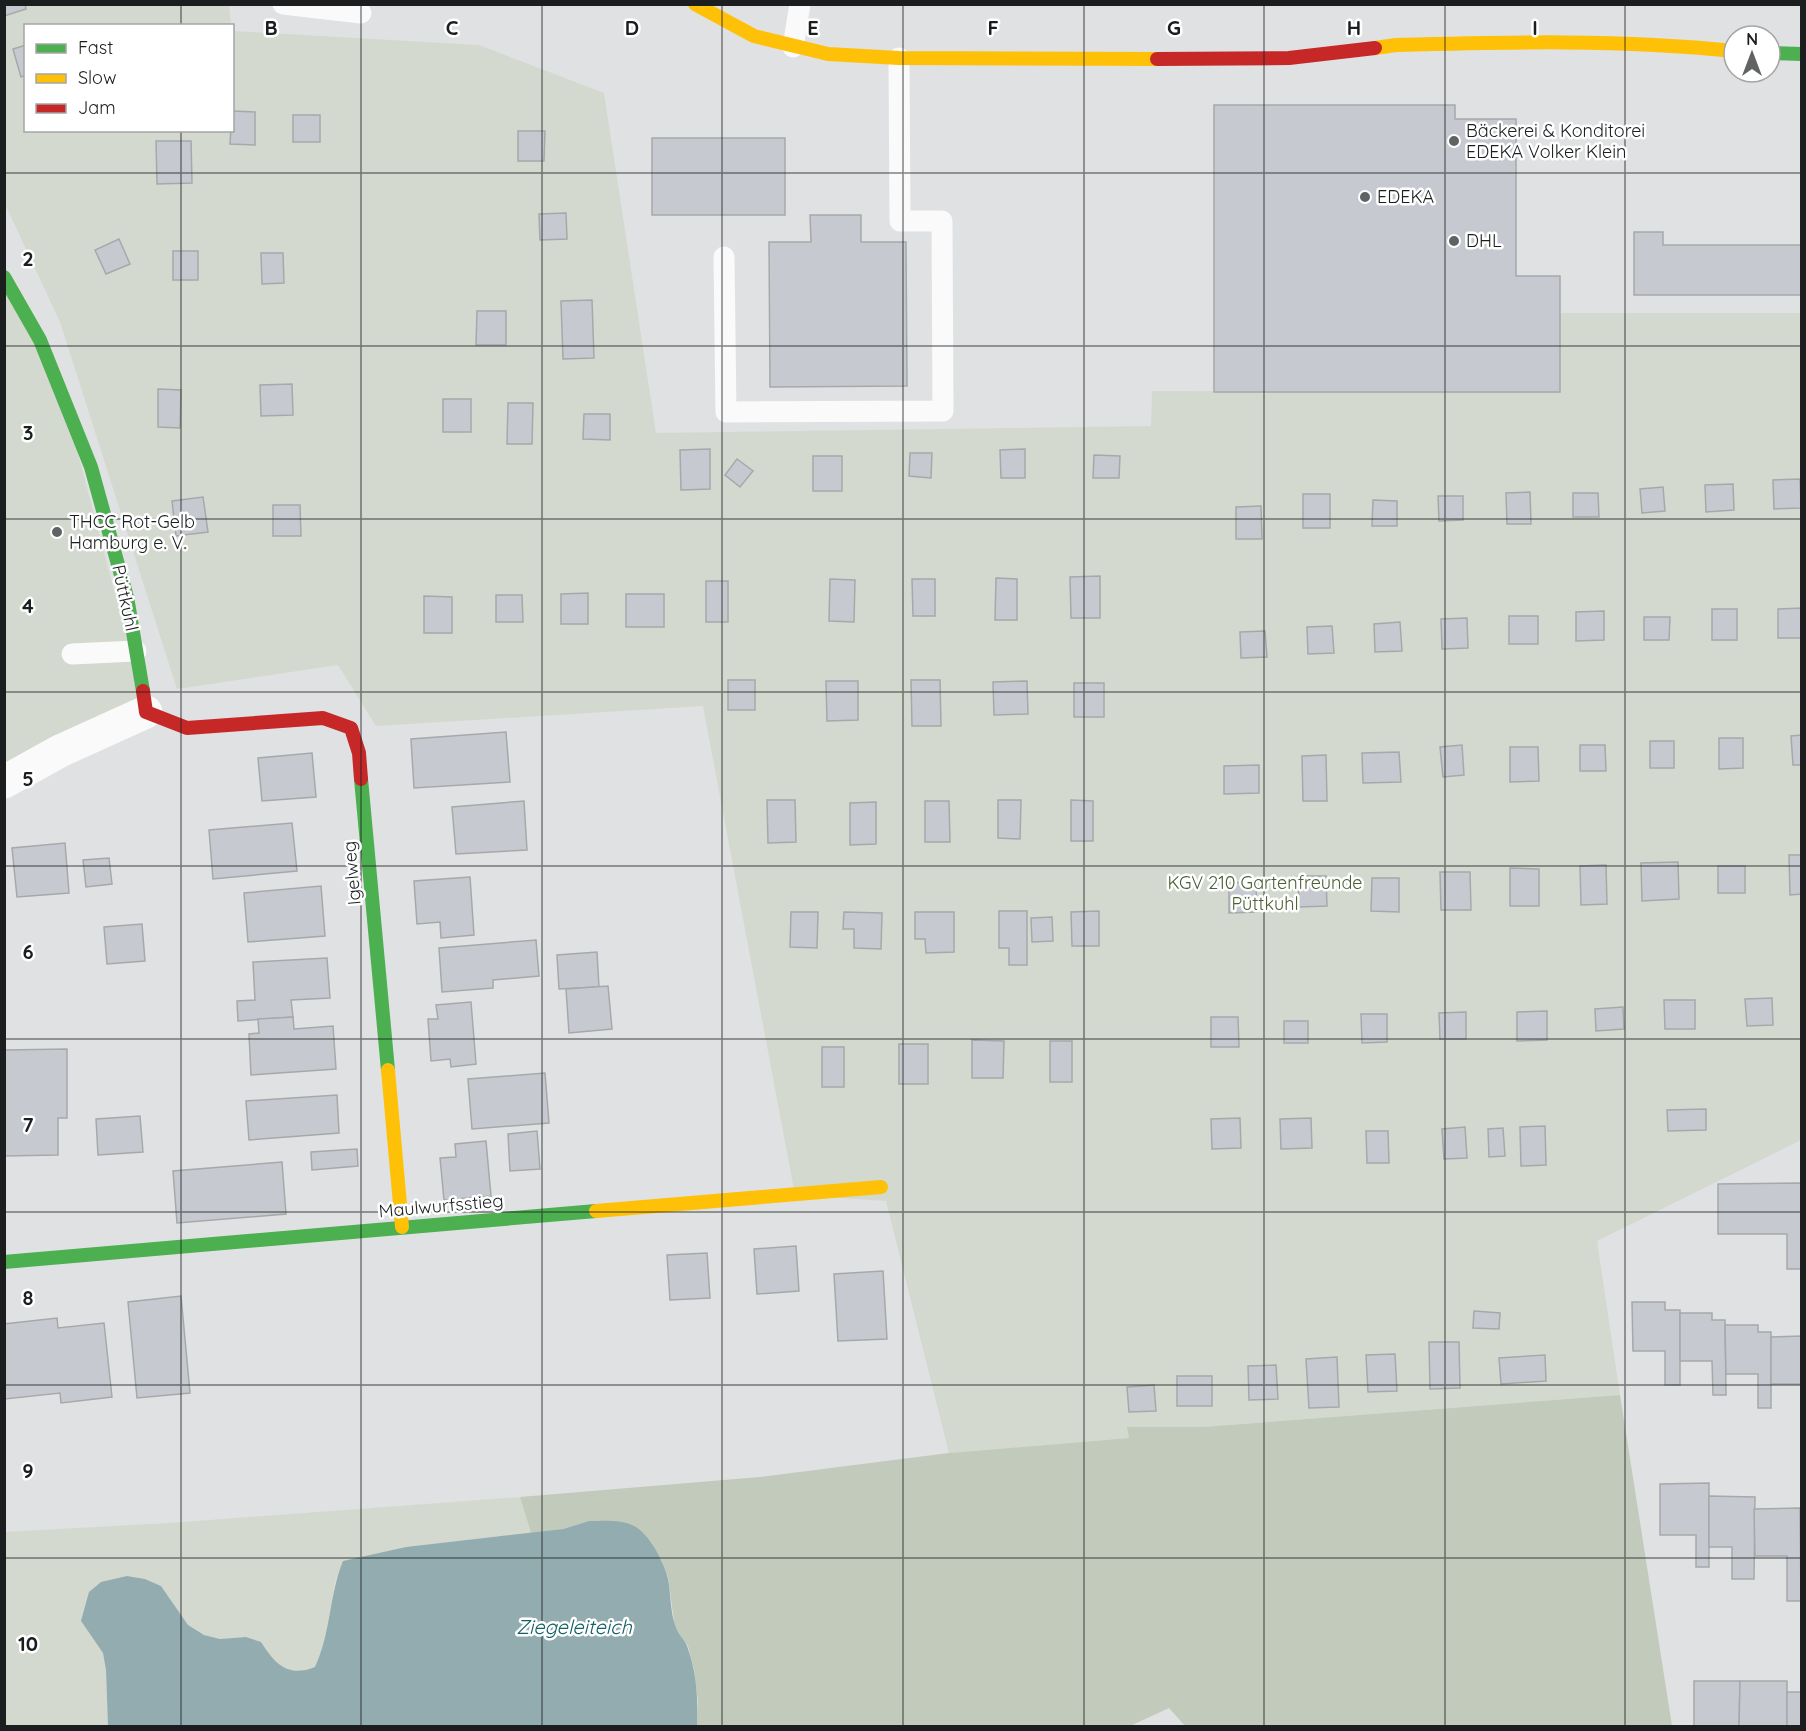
<svg xmlns="http://www.w3.org/2000/svg" width="1806" height="1731" font-family="Quicksand,sans-serif">
<style>
.green{fill:#d3d9cf}
.forest{fill:#c2cabc}
.water{fill:#92acaf}
.building{fill:#c6cad0;stroke:#a7a8aa;stroke-width:1.5}
.lines{fill:none;stroke-linecap:round;stroke-linejoin:round}
.lane{stroke:#fafafb;stroke-width:21}
.street{stroke:#fafafb;stroke-width:33}
.fast{stroke:#4caf50;stroke-width:14}
.slow{stroke:#ffc107;stroke-width:14}
.jam{stroke:#c62828;stroke-width:14}
.grid{fill:none;stroke:#1b1d1e;stroke-width:1.5;stroke-opacity:0.55}
.poi-dot{fill:#606263;stroke:#fff;stroke-width:2}
.labels{text-anchor:middle;stroke-width:5;stroke-linejoin:round;paint-order:stroke}
.poi-label{font-size:18px;fill:#1b1d1e;stroke:#fff;text-anchor:start}
.street-label{font-size:18px;fill:#1b1d1e;stroke:#fff}
.park-label{font-size:18px;fill:#4d5f33;stroke:#fff}
.water-label{font-size:20px;font-style:italic;fill:#136067;stroke:#fff}
.grid-label{font-size:20px;text-anchor:middle;font-weight:bold;fill:#1b1d1e;stroke:#fff;stroke-width:5;stroke-linejoin:round;paint-order:stroke}
</style>
<rect width="100%" height="100%" fill="#dfe1e3"/>
<g class="green">
<path d="M4 5H229L231 25 26 26V130H232L233 31 479 45 604 93 656 433 1151 426 1152 391 1559 392 1560 313H1801V1140L1597 1241 1620 1395 1202 1427H1128L1129 1438 949 1453 886 1201 795 1195 703 706 376 726 338 665 177 689 60 322 5 204Z"/>
<path d="M4 283 61 389 146 712 4 782Z"/>
<path d="M520 1497 531 1533 406 1547 336 1578 323 1650 315 1668C288 1678 275 1664 261 1642L246 1637 220 1639 204 1635 188 1625 161 1586 145 1579 127 1576 81 1621 103 1653 106 1670 108 1726H5V1532L170 1523Z"/>
</g>
<path class="forest" d="M1620 1395 1672 1726H1185L1169 1708 1130 1726H697L698 1702 694 1669 688 1646 675 1628 668 1577 661 1559 589 1521 563 1529 531 1533 520 1497 760 1477 949 1453 1129 1438 1127 1427H1202Z"/>
<path class="water" d="M589 1521C603 1521 621 1519 634 1526 649 1533 665 1564 668 1579 671 1595 670 1610 675 1625 677 1634 686 1640 688 1649 697 1674 698 1700 697 1726H108L106 1670 103 1653 81 1621 89 1592 101 1582 127 1576 145 1579 161 1586 188 1625 204 1635 220 1639 246 1637 261 1642C275 1664 288 1678 315 1667 331 1633 329 1595 343 1561L406 1547 563 1529Z"/>
<g class="building">
<path d="M4 4H25L26 9 4 16Z"/>
<path d="M26 45V75L21 77 13 49Z"/>
<path d="M1214 105H1455V119H1516V276H1560V392H1214Z"/>
<path d="M232 111 255 112V145L230 144Z"/>
<rect x="293" y="115" width="27" height="27"/>
<path d="M518 131H545L544 161H518Z"/>
<rect x="652" y="138" width="133" height="77"/>
<path d="M156 141H191L192 183 157 184Z"/>
<path d="M566 213 567 239 540 240 539 214Z"/>
<path d="M810 215H861V242H906L907 386 770 387 769 242H811Z"/>
<path d="M1634 232H1663V245H1802V295H1634Z"/>
<path d="M119 239 130 264 106 274 95 250Z"/>
<rect x="173" y="251" width="25" height="29"/>
<path d="M261 253H283L284 283 262 284Z"/>
<path d="M592 300 594 358 563 359 561 301Z"/>
<path d="M477 311H506V345H476Z"/>
<path d="M292 384 293 415 261 416 260 385Z"/>
<path d="M158 389 181 390 180 428 158 427Z"/>
<rect x="443" y="399" width="28" height="33"/>
<path d="M508 403H533L532 444H507Z"/>
<path d="M584 414H610V440L583 439Z"/>
<path d="M710 449V489L681 490 680 450Z"/>
<path d="M1025 449V478H1001L1000 450Z"/>
<path d="M910 453H932L931 478 909 476Z"/>
<path d="M1094 455 1120 456 1119 478H1093Z"/>
<rect x="813" y="456" width="29" height="35"/>
<path d="M737 459 753 471 740 487 725 475Z"/>
<path d="M1800 479 1801 508 1774 509 1773 480Z"/>
<path d="M1733 484 1734 510 1706 512 1705 485Z"/>
<path d="M1663 487 1665 511 1642 513 1640 489Z"/>
<path d="M1530 492 1531 524H1507L1506 493Z"/>
<path d="M1573 493H1598L1599 517H1573Z"/>
<rect x="1303" y="494" width="27" height="34"/>
<path d="M1438 496H1463V520L1439 521Z"/>
<path d="M203 497 208 532 176 536 172 501Z"/>
<path d="M1373 500 1397 501V526H1372Z"/>
<path d="M273 505H300L301 536H273Z"/>
<path d="M1261 506 1262 539H1236V507Z"/>
<path d="M1100 576V618H1071L1070 577Z"/>
<path d="M996 578 1017 579V620H995Z"/>
<path d="M830 579 855 580 854 622 829 621Z"/>
<path d="M912 579H935V616H913Z"/>
<rect x="706" y="581" width="22" height="41"/>
<path d="M588 593V624H561V594Z"/>
<rect x="626" y="594" width="38" height="33"/>
<path d="M496 595H522L523 622H496Z"/>
<path d="M424 596 452 597V633H424Z"/>
<path d="M1802 608V638H1778V609Z"/>
<rect x="1712" y="609" width="25" height="31"/>
<path d="M1604 611V640L1576 641V612Z"/>
<rect x="1509" y="616" width="29" height="28"/>
<path d="M1644 617H1670L1669 640H1644Z"/>
<path d="M1467 618 1468 648 1442 649 1441 619Z"/>
<path d="M1400 622 1402 651 1375 652 1374 624Z"/>
<path d="M1332 626 1334 653 1308 654 1307 627Z"/>
<path d="M1265 631 1267 657 1241 658 1240 632Z"/>
<rect x="728" y="680" width="27" height="30"/>
<path d="M911 680H940L941 726H912Z"/>
<path d="M826 681H858V720L827 721Z"/>
<path d="M1027 681 1028 714 994 715 993 682Z"/>
<rect x="1074" y="683" width="30" height="34"/>
<path d="M506 732 510 782 414 788 411 739Z"/>
<path d="M1802 735V765H1793L1791 736Z"/>
<path d="M1719 738H1743V768L1719 769Z"/>
<rect x="1650" y="741" width="24" height="27"/>
<path d="M1462 745 1464 775 1443 777 1440 747Z"/>
<path d="M1580 745H1605L1606 771H1580Z"/>
<path d="M1510 747H1538L1539 781 1510 782Z"/>
<path d="M1399 752 1401 782 1363 783 1362 753Z"/>
<path d="M312 753 316 797 262 801 258 758Z"/>
<path d="M1326 755 1327 801H1303L1302 756Z"/>
<path d="M1259 765V793L1224 794V766Z"/>
<path d="M767 800H795L796 842 768 843Z"/>
<path d="M998 800H1021L1020 839 998 838Z"/>
<path d="M1071 800 1093 801V841H1071Z"/>
<path d="M524 801 527 850 456 854 452 807Z"/>
<path d="M925 801H949L950 842H925Z"/>
<path d="M876 802V844L850 845V803Z"/>
<path d="M292 823 297 871 213 879 209 830Z"/>
<path d="M65 843 69 893 17 897 12 848Z"/>
<path d="M1789 855H1802V894L1790 895Z"/>
<path d="M109 858 112 884 86 887 83 860Z"/>
<path d="M1678 862 1679 899 1642 901 1641 863Z"/>
<path d="M1606 865 1607 904 1581 905 1580 866Z"/>
<rect x="1718" y="866" width="27" height="27"/>
<path d="M1510 868 1539 869V906H1510Z"/>
<path d="M1440 872H1470L1471 910H1441Z"/>
<path d="M1298 876H1326L1327 906 1299 907Z"/>
<path d="M470 877 474 935 441 938 440 922 417 924 414 881Z"/>
<path d="M1372 878H1399V912L1371 911Z"/>
<path d="M1256 882 1257 912 1229 913V883Z"/>
<path d="M321 886 325 936 248 942 244 893Z"/>
<path d="M999 911H1027V965H1009V948H999Z"/>
<path d="M1099 911V946H1072L1071 912Z"/>
<path d="M791 912H818L817 948 790 947Z"/>
<path d="M844 912 882 913 881 949 854 948V929H843Z"/>
<path d="M915 912H954V952L926 953 925 939H915Z"/>
<path d="M1052 917 1053 941 1032 942 1031 918Z"/>
<path d="M142 924 145 961 107 964 104 927Z"/>
<path d="M536 940 539 976 493 980V988L442 992 439 948Z"/>
<path d="M597 952 599 987 559 989 557 955Z"/>
<path d="M327 958 330 998 291 1000 293 1017 238 1021 237 1001 255 1000 253 962Z"/>
<path d="M608 986 612 1029 569 1033 566 989Z"/>
<path d="M1772 998 1773 1025 1747 1026 1745 999Z"/>
<path d="M1664 1000H1695V1029H1665Z"/>
<path d="M471 1002 476 1064 451 1067 450 1059 431 1061 428 1019H438L436 1005Z"/>
<path d="M1623 1007 1624 1029 1596 1031 1595 1009Z"/>
<path d="M1547 1011V1040L1517 1041V1012Z"/>
<path d="M1466 1012V1039H1440L1439 1013Z"/>
<path d="M1361 1014H1387V1042L1362 1043Z"/>
<path d="M293 1017 294 1029 333 1026 336 1069 251 1075 249 1034 259 1033 258 1019Z"/>
<path d="M1211 1017H1238L1239 1047H1211Z"/>
<rect x="1284" y="1021" width="24" height="22"/>
<path d="M972 1040 1004 1041 1003 1078H972Z"/>
<rect x="1050" y="1041" width="22" height="41"/>
<rect x="899" y="1044" width="29" height="40"/>
<rect x="822" y="1047" width="22" height="40"/>
<path d="M67 1049V1118H58V1155L4 1156V1050Z"/>
<path d="M545 1073 549 1123 472 1129 468 1079Z"/>
<path d="M337 1095 339 1133 249 1140 246 1101Z"/>
<path d="M1706 1109V1130L1668 1131 1667 1110Z"/>
<path d="M140 1116 143 1152 98 1155 96 1119Z"/>
<path d="M1240 1118 1241 1148 1212 1149 1211 1119Z"/>
<path d="M1311 1118 1312 1148 1281 1149 1280 1119Z"/>
<path d="M1545 1126 1546 1165 1521 1166 1520 1127Z"/>
<path d="M1465 1127 1467 1158 1444 1159 1442 1129Z"/>
<path d="M1503 1128 1505 1156 1489 1157 1488 1129Z"/>
<path d="M537 1131 540 1169 510 1171 508 1134Z"/>
<path d="M1366 1131H1388L1389 1163H1367Z"/>
<path d="M486 1141 491 1196 444 1200 440 1158 456 1157 455 1144Z"/>
<path d="M357 1149 358 1166 312 1170 311 1152Z"/>
<path d="M282 1162 286 1214 177 1223 173 1171Z"/>
<path d="M1801 1183V1269H1787V1234H1718V1184Z"/>
<path d="M796 1246 799 1291 757 1294 754 1249Z"/>
<path d="M707 1253 710 1298 670 1300 667 1255Z"/>
<path d="M883 1271 887 1339 838 1341 834 1274Z"/>
<path d="M181 1296 190 1393 137 1398 128 1302Z"/>
<path d="M1632 1302H1665V1310H1680V1385H1665V1351H1633Z"/>
<path d="M1474 1311 1500 1313 1499 1329 1473 1328Z"/>
<path d="M1680 1313H1712V1320H1725L1726 1395H1713L1712 1361H1680Z"/>
<path d="M57 1318 58 1328 104 1323 112 1397 61 1403 60 1393 5 1399 4 1324Z"/>
<path d="M1725 1325H1758V1332H1771V1408H1758V1374H1726Z"/>
<path d="M1802 1336V1384H1771V1337Z"/>
<path d="M1429 1342H1459L1460 1388 1430 1389Z"/>
<path d="M1395 1354 1397 1391 1368 1392 1366 1355Z"/>
<path d="M1545 1355 1546 1381 1501 1384 1499 1358Z"/>
<path d="M1337 1357 1339 1407 1309 1408 1306 1359Z"/>
<path d="M1276 1365 1278 1399 1249 1400 1248 1366Z"/>
<rect x="1177" y="1376" width="35" height="30"/>
<path d="M1154 1385 1156 1411 1129 1412 1127 1387Z"/>
<path d="M1709 1483V1567H1696V1535H1660V1484Z"/>
<path d="M1709 1496 1755 1497 1754 1579H1732V1547H1709Z"/>
<path d="M1800 1508 1801 1601H1787V1556H1755L1754 1509Z"/>
<path d="M1694 1681H1740L1739 1726H1694Z"/>
<path d="M1740 1681H1787V1726H1739Z"/>
<rect x="1787" y="1692" width="15" height="34"/>
</g>
<g class="lines">
<g class="lane">
<path d="M283 4 361 13"/>
<path d="M793 47 800 4"/>
<path d="M724 257 726 412 943 411 942 221H900L899 58"/>
<path d="M72 654 136 651"/>
</g>
<path class="street" d="M4 782 60 751 146 712"/>
<g class="fast">
<path d="M1770 53 1802 54"/>
<path d="M4 277 40 340 91 467 127 597 143 691"/>
<path d="M361 779 388 1070"/>
<path d="M4 1262 596 1211"/>
</g>
<g class="slow">
<path d="M695 4 754 36 828 54 899 58 1157 59"/>
<path d="M1375 48 1396 45C1509 42 1621 39 1734 51"/>
<path d="M388 1070 402 1227"/>
<path d="M596 1211 881 1187"/>
</g>
<g class="jam">
<path d="M1157 59 1289 58 1375 48"/>
<path d="M143 691 146 712 187 728 323 718 351 728 359 753 361 779"/>
</g>
</g>
<path class="grid" d="M181 4V26M361 4V1726M542 4V1726M722 4V1726M903 4V1726M1084 4V1726M1264 4V1726M1445 4V1726M1625 4V1726M181 130V1726M4 173H1802M4 346H1802M4 519H1802M4 692H1802M4 866H1802M4 1039H1802M4 1212H1802M4 1385H1802M4 1558H1802"/>
<g class="poi-dot">
<circle cx="1454" cy="141" r="6"/>
<circle cx="1365" cy="197" r="6"/>
<circle cx="1454" cy="241" r="6"/>
<circle cx="57" cy="532" r="6"/>
</g>
<g class="labels">
<g class="poi-label">
<text x="1466" y="137">Bäckerei &amp; Konditorei<tspan x="1466" dy="21">EDEKA Volker Klein</tspan></text>
<text x="1377" y="203">EDEKA</text>
<text x="1466" y="247">DHL</text>
<text x="69" y="528">THCC Rot-Gelb<tspan x="69" dy="21">Hamburg e. V.</tspan></text>
</g>
<g class="street-label">
<text transform="translate(125 598) rotate(78)" y="6">Püttkuhl</text>
<text transform="translate(352 873) rotate(-95)" y="6">Igelweg</text>
<text transform="translate(441 1206) rotate(-5)" y="6">Maulwurfsstieg</text>
</g>
<g class="park-label">
<text x="1265" y="889">KGV 210 Gartenfreunde<tspan x="1265" dy="21">Püttkuhl</tspan></text>
</g>
<g class="water-label">
<text x="574" y="1634">Ziegeleiteich</text>
</g>
</g>
<g class="grid-label">
<text x="271" y="35">B</text>
<text x="452" y="35">C</text>
<text x="632" y="35">D</text>
<text x="813" y="35">E</text>
<text x="993" y="35">F</text>
<text x="1174" y="35">G</text>
<text x="1354" y="35">H</text>
<text x="1535" y="35">I</text>
<text x="28" y="266">2</text>
<text x="28" y="440">3</text>
<text x="28" y="613">4</text>
<text x="28" y="786">5</text>
<text x="28" y="959">6</text>
<text x="28" y="1132">7</text>
<text x="28" y="1305">8</text>
<text x="28" y="1478">9</text>
<text x="28" y="1651">10</text>
</g>
<rect width="1806" height="1731" fill="none" stroke="#1b1d1e" stroke-width="12"/>
<rect x="24" y="24" width="210" height="108" fill="#ffffff" stroke="#a4a5a5" stroke-width="1.5"/>
<rect x="36" y="44" width="30" height="9" fill="#4caf50" stroke="#a4a5a5" stroke-width="1.5"/>
<text x="78" y="54" font-size="18" fill="#1b1d1e">Fast</text>
<rect x="36" y="74" width="30" height="9" fill="#ffc107" stroke="#a4a5a5" stroke-width="1.5"/>
<text x="78" y="84" font-size="18" fill="#1b1d1e">Slow</text>
<rect x="36" y="104" width="30" height="9" fill="#c62828" stroke="#a4a5a5" stroke-width="1.5"/>
<text x="78" y="114" font-size="18" fill="#1b1d1e">Jam</text>
<g transform="translate(1752 54)"><circle r="28" fill="#ffffff" stroke="#a4a5a5" stroke-width="1.5"/>
<path d="M0-4.5L10 22L0 15L-10 22Z" fill="#606263"/>
<text y="-9" font-size="16" font-weight="bold" text-anchor="middle" fill="#1b1d1e">N</text>
</g>
</svg>
